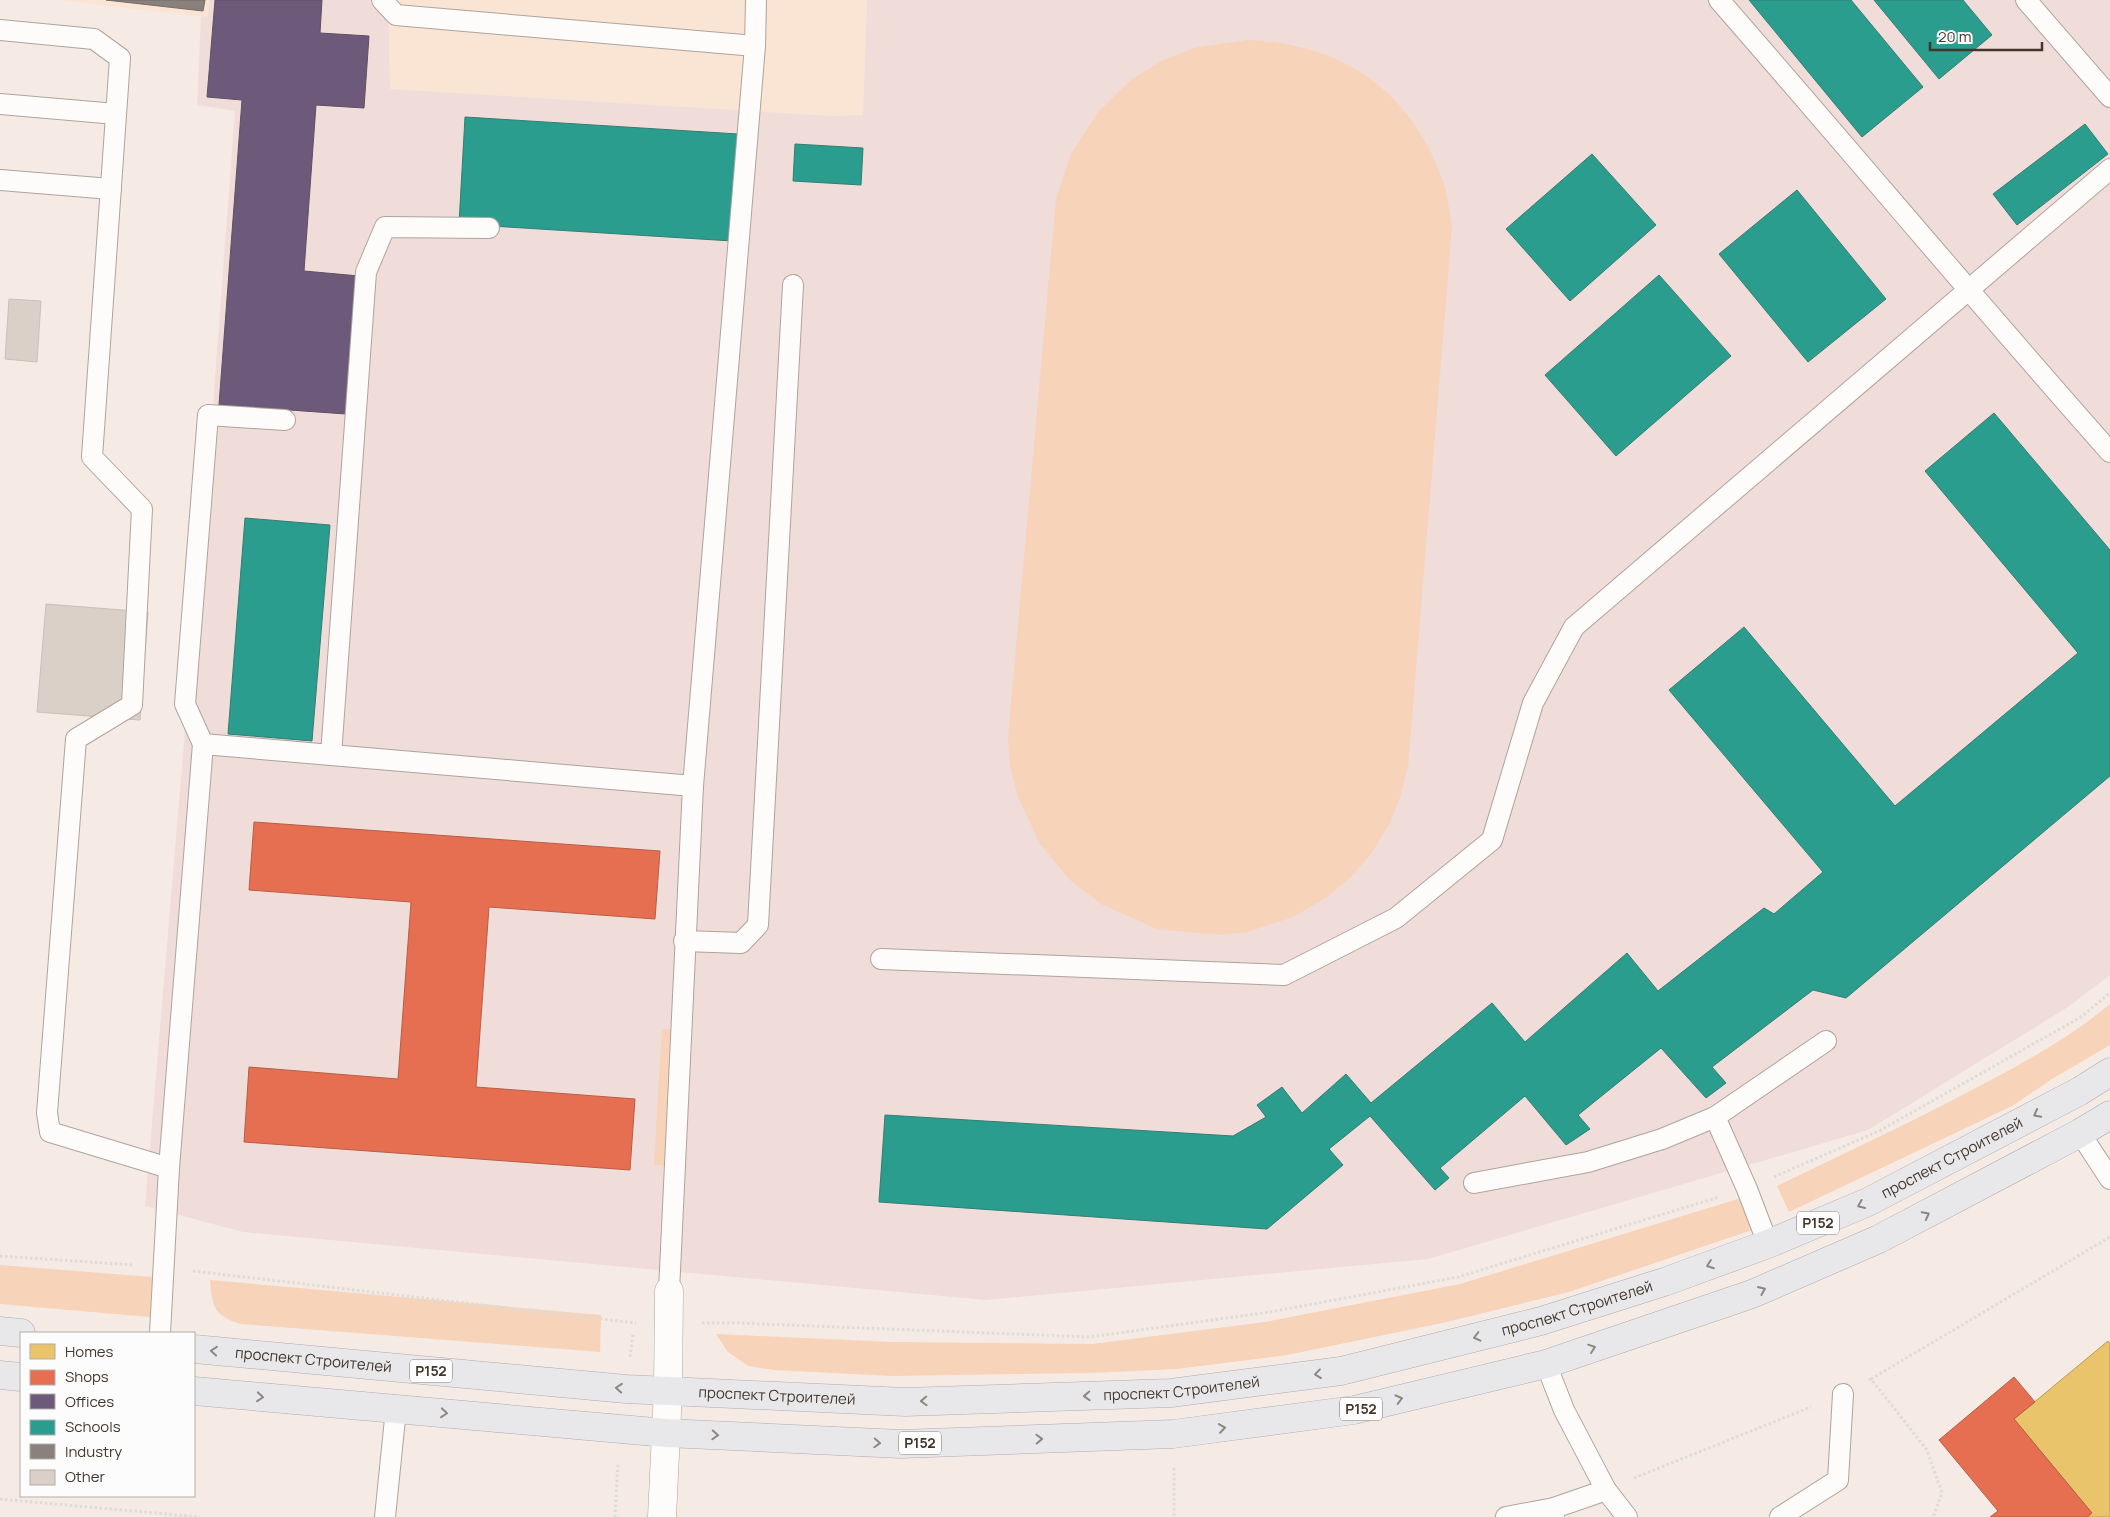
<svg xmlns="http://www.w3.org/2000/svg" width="2110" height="1517" font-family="Manrope,sans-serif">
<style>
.built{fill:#fae4d4}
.education{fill:#f0dcd9}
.green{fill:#f6d3b9}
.homes{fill:#e9c46a;stroke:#b79a58}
.shops{fill:#e76f51;stroke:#b65e46}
.offices{fill:#6d597a;stroke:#604f63}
.schools{fill:#2a9d8f;stroke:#327e72}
.industry{fill:#8a817c;stroke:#756b64}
.building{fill:#dad0c8;stroke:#cbc0b9}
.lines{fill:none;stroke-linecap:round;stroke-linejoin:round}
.service-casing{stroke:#aea49c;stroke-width:22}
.minor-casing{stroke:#aea49c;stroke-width:29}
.tertiary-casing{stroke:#aea49c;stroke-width:29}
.primary-casing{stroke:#aeabb0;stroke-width:29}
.path{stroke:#dedbd9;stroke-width:3;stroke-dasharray:2.5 2.5;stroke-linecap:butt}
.service{stroke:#fefcfb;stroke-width:20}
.minor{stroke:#fefcfb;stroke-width:28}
.tertiary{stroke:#fefcfb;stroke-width:28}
.primary{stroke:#e8e8eb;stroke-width:28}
.oneway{stroke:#8d8782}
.labels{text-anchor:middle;stroke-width:5;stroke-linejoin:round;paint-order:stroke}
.shield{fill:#fcfcfc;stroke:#7a726b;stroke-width:1}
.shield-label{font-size:14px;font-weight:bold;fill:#43372d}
.street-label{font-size:15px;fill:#43372d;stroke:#fcfcfc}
</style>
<rect width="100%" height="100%" fill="#f6ebe4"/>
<g class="built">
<path d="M60 0H210L209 16 201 17Z"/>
<path d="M388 0H867L863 115 832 116 390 89Z"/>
</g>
<path class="education" d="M210 0H388L390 89 832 116 863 115 867 0H2110V975L2068 1007 1868 1130 1428 1259 986 1300 243 1232 145 1206 185 731 204 524 235 111 197 105 201 17 208 16Z"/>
<g class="green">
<path d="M1247 40C1343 43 1413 92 1444 184 1448 197 1449 212 1452 226L1408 767 1400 797 1390 823 1371 854 1352 876 1327 897 1293 917 1247 932 1219 935 1157 929 1101 904 1070 880 1040 844 1018 797 1010 765 1008 737 1056 199 1071 154 1098 112 1132 79 1162 61 1194 48Z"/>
<path d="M2110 1004V1045L2052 1079 2012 1106 1789 1212 1777 1186C1841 1155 1905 1125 1968 1092 2018 1066 2067 1040 2110 1004Z"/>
<path d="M662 1029 688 1031 681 1166 654 1165Z"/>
<path d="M1751 1195 1764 1226 1569 1292 1447 1322 1287 1355 1177 1369 1090 1373 892 1376 774 1370 748 1366 728 1352 716 1334 892 1342 1092 1344 1265 1322 1460 1284Z"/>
<path d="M0 1265 165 1278 161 1318 0 1304Z"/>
<path d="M210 1280 601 1315 600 1352 241 1324C214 1316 212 1307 210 1280Z"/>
</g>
<path class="homes" d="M2108 1341 2110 1344V1517H2087L2092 1513 2014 1419Z"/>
<g class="shops">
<path d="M254 822 660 851 655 919 489 907 476 1087 635 1099 630 1170 244 1142 249 1067 398 1079 411 902 249 890Z"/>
<path d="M2014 1377 2035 1402 2014 1419 2092 1513 2087 1517H1990L1998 1511 1939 1440Z"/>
</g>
<path class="offices" d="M215 0H322L320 33 369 36 364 108 316 105 304 271 370 277 360 415 219 405 242 100 207 97Z"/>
<g class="schools">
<path d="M1749 0H1851L1923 87 1862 137Z"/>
<path d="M1874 0H1963L1992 35 1939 79Z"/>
<path d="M465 117 738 134 732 241 459 224Z"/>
<path d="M2085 124 2108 154 2017 225 1993 194Z"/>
<path d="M795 144 863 148 861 185 793 181Z"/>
<path d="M1592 154 1656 225 1570 301 1506 229Z"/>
<path d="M1797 190 1886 299 1808 362 1719 254Z"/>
<path d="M1659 275 1731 356 1616 456 1545 375Z"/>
<path d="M1994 413 2110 550V776L1846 998 1813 990 1712 1067 1726 1083 1706 1098 1661 1048 1578 1115 1590 1129 1566 1145 1525 1096 1440 1168 1449 1178 1435 1190 1370 1116 1329 1149 1343 1165 1267 1229 879 1202 885 1115 1233 1136 1266 1117 1257 1105 1282 1087 1302 1113 1346 1074 1371 1103 1492 1003 1525 1042 1627 953 1658 991 1764 908 1774 914 1823 872 1669 690 1744 627 1895 806 2078 653 1925 471Z"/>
<path d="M245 518 330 525 312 741 228 734Z"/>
</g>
<path class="industry" d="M106 0H205L203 11Z"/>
<g class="building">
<path d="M9 299 41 301 37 362 5 359Z"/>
<path d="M46 604 148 612 140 720 37 712Z"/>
</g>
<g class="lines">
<defs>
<g id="service">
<path d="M382 0 396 15 755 46"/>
<path d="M1719 0C1850 150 1978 303 2110 452"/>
<path d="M2026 0 2110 97"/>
<path d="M0 30 94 39 120 58 92 457 142 509 132 705 76 739 47 1113 50 1132 169 1168"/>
<path d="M0 104 116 114"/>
<path d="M0 180 111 189"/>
<path d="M203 744 185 704 208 415 285 420"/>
<path d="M331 755 693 786 669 1291"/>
<path d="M693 786 755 46 756 0"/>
<path d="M684 941 741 943 758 925 793 285"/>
<path d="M881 959 1284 975 1396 918 1492 840 1533 703 1574 627 2110 169"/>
<path d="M1715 1117 1747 1189 1768 1244"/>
<path d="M2080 1133 2110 1179"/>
<path d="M1474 1183 1588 1162 1662 1139 1715 1117 1826 1041"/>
<path d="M160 1333 169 1168 203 744 331 755 366 272 385 227 489 228"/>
<path d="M1546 1364 1564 1410 1606 1490 1627 1517"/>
<path d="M385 1517 396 1409"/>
<path d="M1506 1517 1554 1508"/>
<path d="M1554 1517V1508L1606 1490"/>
<path d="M1780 1517 1838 1480 1843 1394"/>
</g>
<path id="minor" d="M668 1391 669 1291"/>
<path id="tertiary" d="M662 1517 668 1391"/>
<g id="primary">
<path d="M0 1331 21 1333"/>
<path id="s1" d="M194 1349 626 1389 905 1402 1171 1393 1341 1371 1541 1321 1664 1282 1768 1244 1868 1202 2080 1091 2110 1072"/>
<path d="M0 1375 21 1377"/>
<path d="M194 1391 666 1433 901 1444 1173 1434 1354 1410 1546 1364 1752 1294 1879 1239 2080 1133 2110 1115"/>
</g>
</defs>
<use href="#service" class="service-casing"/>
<use href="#minor" class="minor-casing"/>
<use href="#tertiary" class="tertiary-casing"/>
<use href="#primary" class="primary-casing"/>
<g class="path">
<path d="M1774 1177 1879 1131 2081 1017 2110 993"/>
<path d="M0 1256 134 1265"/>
<path d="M193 1271 636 1323"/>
<path d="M702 1323H737L1090 1337 1270 1312 1458 1277 1719 1197"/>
<path d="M630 1357 633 1334"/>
<path d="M1871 1379 2110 1237"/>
<path d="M1869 1380 1871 1379 1927 1450 1942 1493 1933 1517"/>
<path d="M1174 1468V1517"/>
<path d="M1634 1478 1811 1407"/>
<path d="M0 1499 200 1517"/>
<path d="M615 1517 618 1463"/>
</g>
<use href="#service" class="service"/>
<use href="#minor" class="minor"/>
<use href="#tertiary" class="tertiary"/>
<use href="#primary" class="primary"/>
</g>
<defs><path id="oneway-chevron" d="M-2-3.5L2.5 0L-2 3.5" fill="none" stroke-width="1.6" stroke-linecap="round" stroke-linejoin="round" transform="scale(1.25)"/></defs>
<g class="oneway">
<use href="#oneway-chevron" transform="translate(2037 1114) rotate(152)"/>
<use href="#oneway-chevron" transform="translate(1861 1205) rotate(157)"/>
<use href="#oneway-chevron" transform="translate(1926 1215) rotate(-28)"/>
<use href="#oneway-chevron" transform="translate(1710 1265) rotate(160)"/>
<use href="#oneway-chevron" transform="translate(1762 1290) rotate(-23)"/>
<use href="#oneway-chevron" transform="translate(1477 1337) rotate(166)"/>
<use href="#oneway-chevron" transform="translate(1592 1348) rotate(-19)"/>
<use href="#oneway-chevron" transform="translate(214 1351) rotate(-175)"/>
<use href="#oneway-chevron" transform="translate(1318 1374) rotate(173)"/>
<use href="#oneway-chevron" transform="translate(619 1388) rotate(-175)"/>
<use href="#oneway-chevron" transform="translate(1087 1396) rotate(178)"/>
<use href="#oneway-chevron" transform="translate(260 1397) rotate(5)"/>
<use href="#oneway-chevron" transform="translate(1399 1399) rotate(-14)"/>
<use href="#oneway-chevron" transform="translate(924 1401) rotate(178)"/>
<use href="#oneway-chevron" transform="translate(444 1413) rotate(5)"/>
<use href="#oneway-chevron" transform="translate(1222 1428) rotate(-8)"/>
<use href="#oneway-chevron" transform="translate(715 1435) rotate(3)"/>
<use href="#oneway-chevron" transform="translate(1039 1439) rotate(-2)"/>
<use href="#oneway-chevron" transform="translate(877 1443) rotate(3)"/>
</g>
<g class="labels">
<g class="shield">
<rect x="1797" y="1211.5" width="42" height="23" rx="4"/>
<rect x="410" y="1359.5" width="42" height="23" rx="4"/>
<rect x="1340" y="1397.5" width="42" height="23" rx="4"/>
<rect x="899" y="1431.5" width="42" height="23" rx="4"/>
</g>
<g class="shield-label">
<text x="1818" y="1228">Р152</text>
<text x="431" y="1376">Р152</text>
<text x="1361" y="1414">Р152</text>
<text x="920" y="1448">Р152</text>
</g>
<g class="street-label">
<text dy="5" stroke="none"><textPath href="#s1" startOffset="1800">проспект Строителей</textPath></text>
<text dy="5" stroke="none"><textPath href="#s1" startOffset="1395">проспект Строителей</textPath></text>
<text dy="5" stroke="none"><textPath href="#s1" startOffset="120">проспект Строителей</textPath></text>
<text dy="5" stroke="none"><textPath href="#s1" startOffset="990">проспект Строителей</textPath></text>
<text dy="5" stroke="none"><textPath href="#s1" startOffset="585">проспект Строителей</textPath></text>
</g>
</g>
<rect x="20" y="1332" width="175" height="165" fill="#fcfcfc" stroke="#b2ada9"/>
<rect x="30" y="1344" width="25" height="15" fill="#e9c46a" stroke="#b2ada9"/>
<text x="65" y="1357" font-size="15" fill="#43372d">Homes</text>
<rect x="30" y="1370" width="25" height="15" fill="#e76f51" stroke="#b2ada9"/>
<text x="65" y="1382" font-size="15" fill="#43372d">Shops</text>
<rect x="30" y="1394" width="25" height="15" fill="#6d597a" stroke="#b2ada9"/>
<text x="65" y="1407" font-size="15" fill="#43372d">Offices</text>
<rect x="30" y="1420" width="25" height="15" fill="#2a9d8f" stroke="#b2ada9"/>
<text x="65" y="1432" font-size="15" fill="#43372d">Schools</text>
<rect x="30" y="1444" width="25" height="15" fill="#8a817c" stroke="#b2ada9"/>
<text x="65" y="1457" font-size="15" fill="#43372d">Industry</text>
<rect x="30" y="1470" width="25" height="15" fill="#dad0c8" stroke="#b2ada9"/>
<text x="65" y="1482" font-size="15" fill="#43372d">Other</text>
<path d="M1930 42v8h112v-8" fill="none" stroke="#43372d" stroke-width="2.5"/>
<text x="1938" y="42" font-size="15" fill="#43372d" stroke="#fcfcfc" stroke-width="4" paint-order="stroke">20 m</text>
</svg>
